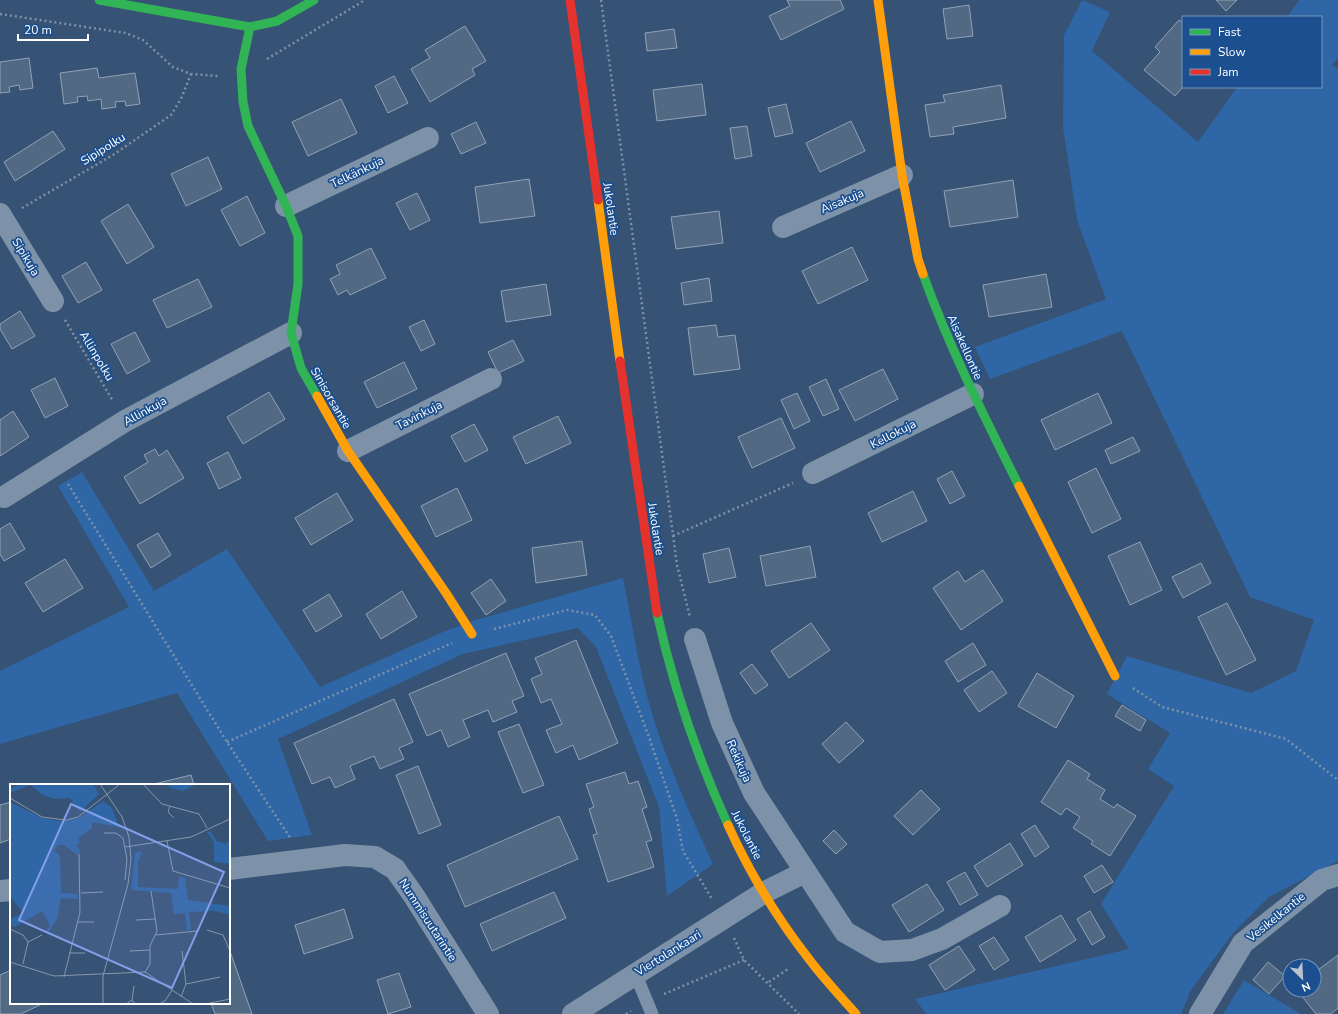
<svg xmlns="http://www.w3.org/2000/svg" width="1338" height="1014" font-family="'Nunito Sans',sans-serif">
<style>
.green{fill:#2f66a5}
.building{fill:#526984;stroke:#92a2b6}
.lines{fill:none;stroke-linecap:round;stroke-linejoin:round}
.path{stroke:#7d92a8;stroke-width:2.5;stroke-dasharray:2 3;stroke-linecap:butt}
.lane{stroke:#7d92a8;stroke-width:13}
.street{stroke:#7d92a8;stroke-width:22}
.fast{stroke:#30b455;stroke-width:9}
.slow{stroke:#ff9f0a;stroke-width:9}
.jam{stroke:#e5322d;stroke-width:9}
.labels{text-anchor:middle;stroke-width:3.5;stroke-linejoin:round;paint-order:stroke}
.street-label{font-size:12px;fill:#fff;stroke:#1b4f8f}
.inset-road{fill:none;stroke:#8697ac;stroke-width:1}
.view{fill:#839eea;fill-opacity:0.15;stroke:#839eea;stroke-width:2}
.inset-edge{fill:none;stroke:#fff;stroke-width:2}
</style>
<rect width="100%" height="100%" fill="#365274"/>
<g class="green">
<path d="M1082 0 1110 12 1092 51 1198 142 1237 87H1321V17H1287L1299 0H1338V58L1332 65 1338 69V861L1269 897 1233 933 1191 990 1181 1014H926L915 999 1129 949 1101 904 1174 786 1148 769 1170 733 1107 694 1127 656 1251 693 1296 671 1314 620 1250 597 1122 331 990 379 975 347 1106 299 1077 220 1063 127 1064 35Z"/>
<path d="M82 472 154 591 227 549 320 687 445 631 476 620 623 578C630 612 635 646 643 680 658 744 686 805 713 864L667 896 659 807 596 647 578 628 463 654 278 739 312 835 268 841 177 693 0 744V671L129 607 58 486Z"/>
<path d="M1244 980 1301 1014H1223Z"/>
</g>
<g class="building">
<path d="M787 0H840L844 9 781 40 769 16 790 6Z"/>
<path d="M1216 0H1237L1226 11Z"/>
<path d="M969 5 973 36 947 39 943 9Z"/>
<path d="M1179 20 1183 23V87L1175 96 1144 70 1160 52 1155 47Z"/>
<path d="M465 26 486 61 472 69 475 75 430 102 411 69 430 58 425 50Z"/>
<path d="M674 29 677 48 647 51 645 33Z"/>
<path d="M29 58 33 88 20 90 19 85 9 87 10 92 0 93V62Z"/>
<path d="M97 68 99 78 135 73 140 104 126 106 125 101 115 102 116 107 102 109 101 99 88 101 87 96 77 97 78 102 64 104 60 73Z"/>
<path d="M394 76 408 103 388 113 375 86Z"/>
<path d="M702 84 706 115 657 121 653 90Z"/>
<path d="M1001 85 1006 118 953 127 954 134 930 137 925 105 945 102 943 95Z"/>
<path d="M341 99 357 133 308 156 292 122Z"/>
<path d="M786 104 793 133 775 137 768 108Z"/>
<path d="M851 121 865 151 820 172 806 143Z"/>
<path d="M476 122 486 143 461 154 451 134Z"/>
<path d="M747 126 752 156 735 159 730 128Z"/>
<path d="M53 131 65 149 15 181 4 162Z"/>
<path d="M208 157 222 189 186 206 171 174Z"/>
<path d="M529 179 535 216 480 223 475 187Z"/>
<path d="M1013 180 1018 217 950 227 944 191Z"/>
<path d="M417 193 430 220 410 230 396 203Z"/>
<path d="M247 196 265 233 240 246 221 210Z"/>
<path d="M128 204 154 247 127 264 101 221Z"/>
<path d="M719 211 723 243 676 249 671 217Z"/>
<path d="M852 247 868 280 818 304 802 271Z"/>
<path d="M371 248 386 278 350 295 347 290 338 295 330 279 340 274 336 265Z"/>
<path d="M86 262 102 290 78 303 62 276Z"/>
<path d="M1046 274 1052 307 989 317 983 285Z"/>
<path d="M709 278 712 301 684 305 681 283Z"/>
<path d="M198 279 212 307 167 328 153 300Z"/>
<path d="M546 284 551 315 506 322 501 291Z"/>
<path d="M20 311 35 336 12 349 0 329V324Z"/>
<path d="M424 320 435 344 421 351 409 327Z"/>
<path d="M716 325 718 337 735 335 740 369 694 375 688 328Z"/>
<path d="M135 332 150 361 127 374 111 344Z"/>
<path d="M513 340 524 361 498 373 488 352Z"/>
<path d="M404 362 417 389 377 408 364 382Z"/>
<path d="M883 369 898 399 855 421 839 390Z"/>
<path d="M55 378 68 406 45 418 31 390Z"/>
<path d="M826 379 839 409 823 416 809 387Z"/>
<path d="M269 392 285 419 243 444 227 417Z"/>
<path d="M797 393 810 421 794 429 781 400Z"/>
<path d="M1098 393 1112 423 1055 450 1041 420Z"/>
<path d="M13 411 29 437 0 456V420Z"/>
<path d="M558 416 571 443 526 464 513 437Z"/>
<path d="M781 418 795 448 752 468 738 437Z"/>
<path d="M474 424 488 450 465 462 451 436Z"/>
<path d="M1133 437 1140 451 1111 464 1105 450Z"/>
<path d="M155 449 159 456 167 450 184 478 140 504 124 477 148 462 144 455Z"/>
<path d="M228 452 241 478 219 489 207 463Z"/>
<path d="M1096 468 1121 519 1092 533 1068 482Z"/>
<path d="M952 471 965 496 950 504 937 479Z"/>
<path d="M457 488 472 520 436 537 421 506Z"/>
<path d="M913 491 927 521 882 542 868 513Z"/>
<path d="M337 493 353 520 311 545 295 518Z"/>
<path d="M10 523 25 549 4 561 0 554V529Z"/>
<path d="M158 533 171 555 151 568 137 545Z"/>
<path d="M582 541 587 575 536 583 532 548Z"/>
<path d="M1140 542 1162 590 1130 605 1108 556Z"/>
<path d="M810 546 816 577 766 586 760 556Z"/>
<path d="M729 548 736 577 709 583 703 554Z"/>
<path d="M65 559 83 588 43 612 25 583Z"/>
<path d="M1201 563 1211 583 1183 598 1172 577Z"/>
<path d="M983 570 1003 601 961 630 933 588 958 571 965 582Z"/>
<path d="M491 579 506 601 486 615 471 593Z"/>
<path d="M402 591 417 617 381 639 366 614Z"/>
<path d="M329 594 342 616 316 632 303 610Z"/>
<path d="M1227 603 1256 660 1226 675 1198 617Z"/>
<path d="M811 623 830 650 789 678 771 651Z"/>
<path d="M576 640 618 743 579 760 573 745 556 753 546 730 562 724 551 699 541 703 531 679 542 674 535 658Z"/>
<path d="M973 643 986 665 958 682 945 661Z"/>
<path d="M506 653 524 696 512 701 517 712 493 722 488 710 463 720 470 737 448 747 441 730 427 736 409 694Z"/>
<path d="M752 664 768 685 755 694 740 673Z"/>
<path d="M992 671 1007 693 979 712 964 690Z"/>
<path d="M1037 673 1074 696 1056 728 1018 706Z"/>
<path d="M394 699 413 742 399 748 404 759 380 769 374 756 350 766 355 779 335 788 330 777 312 784 294 743Z"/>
<path d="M1122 705 1146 720 1140 731 1115 716Z"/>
<path d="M846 722 864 741 839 763 822 744Z"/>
<path d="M519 724 544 785 523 793 498 732Z"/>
<path d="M1068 760 1090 774 1087 779 1105 790 1100 799 1114 808 1117 804 1136 816 1110 856 1091 844 1093 841 1073 828 1080 817 1066 808 1061 815 1041 802Z"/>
<path d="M418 766 441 825 419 834 396 775Z"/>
<path d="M625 772 629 784 638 781 647 807 642 809 652 840 646 842 654 867 608 882 593 835 597 834 589 809 594 807 586 784Z"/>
<path d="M191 775 194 785H155L154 784Z"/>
<path d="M921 790 940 809 913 835 894 816Z"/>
<path d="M11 802V839L0 843V805Z"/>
<path d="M559 816 578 859 465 907 447 865Z"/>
<path d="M1035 825 1049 847 1035 857 1021 834Z"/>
<path d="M834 830 847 844 836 854 823 841Z"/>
<path d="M1010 843 1023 865 987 887 974 866Z"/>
<path d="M1102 865 1113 882 1094 893 1084 876Z"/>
<path d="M965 872 978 895 960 905 947 882Z"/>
<path d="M927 884 944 910 909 932 892 905Z"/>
<path d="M554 892 566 918 492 951 480 924Z"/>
<path d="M344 909 353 938 304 954 295 925Z"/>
<path d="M1090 911 1105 937 1092 945 1077 919Z"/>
<path d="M1061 915 1076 940 1040 962 1025 937Z"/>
<path d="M994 937 1009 960 994 970 979 946Z"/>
<path d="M959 946 975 970 945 990 929 965Z"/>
<path d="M230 951 252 1014H215L211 1003H229Z"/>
<path d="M1338 955V1008L1331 1014H1316L1297 990H1314V973Z"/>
<path d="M1268 962 1285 976 1269 994 1253 980Z"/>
<path d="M11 970V1003H44L21 1014H0V975Z"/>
<path d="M399 973 411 1007 388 1014 377 980Z"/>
</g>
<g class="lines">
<g class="path">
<path d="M601 0 677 565 690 617"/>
<path d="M0 14 126 33 143 40 173 67 191 74 219 76"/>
<path d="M267 59 365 0"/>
<path d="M22 208 113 155 171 115 181 99 191 74"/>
<path d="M65 320 113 401"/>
<path d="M68 484 227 742 291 839"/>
<path d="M673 536 793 483"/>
<path d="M494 629 567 610 595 615 611 636 649 737 677 819 683 851 712 899"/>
<path d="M1133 688 1162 707 1286 739 1338 780"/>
<path d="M227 742 452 643"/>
<path d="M734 938 744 960 799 1014"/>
<path d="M769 982 788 969"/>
<path d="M664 994 744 960"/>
<path d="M626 1014 631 1011"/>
</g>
<path class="lane" d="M635 973 652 1014"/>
<g class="street">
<path d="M286 206 428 138"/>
<path d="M0 214 53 301"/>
<path d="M783 227 902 175"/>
<path d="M348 451 491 379"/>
<path d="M813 473 973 394"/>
<path d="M4 497 125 421 291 333"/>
<path d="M695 639 722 723 754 793 845 932 880 952 912 950 942 939 1000 906"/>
<path d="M229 869 345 855 375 857 395 869 414 896 488 1014"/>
<path d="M0 891 11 890"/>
<path d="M573 1014 763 893 805 872"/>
<path d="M1200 1014 1243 943 1322 880 1338 875"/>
</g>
<g class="fast">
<path d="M99 0 250 27 277 21 314 0"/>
<path d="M250 27 241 69 243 102 248 126 286 206 298 236V284L291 333 301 368 317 396"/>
<path d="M923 274C949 347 984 416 1019 486"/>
<path d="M657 613C673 686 697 757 728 825"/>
</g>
<g class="slow">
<path d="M878 0 902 175 918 259 923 274"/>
<path d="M598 200 620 361"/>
<path d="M317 396 348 451 446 593 472 634"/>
<path d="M1019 486 1115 676"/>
<path d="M728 825C750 874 779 921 812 963 826 981 841 997 856 1014"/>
</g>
<g class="jam">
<path d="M570 0 598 200"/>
<path d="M620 361 657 613"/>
</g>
</g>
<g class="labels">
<g class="street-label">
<text transform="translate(103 149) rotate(-32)" y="4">Sipipolku</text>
<text transform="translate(357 172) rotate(-26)" y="4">Telkänkuja</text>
<text transform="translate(842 201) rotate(-23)" y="4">Aisakuja</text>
<text transform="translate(611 209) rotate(82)" y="4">Jukolantie</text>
<text transform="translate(26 257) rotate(59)" y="4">Sipikuja</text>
<text transform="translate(965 347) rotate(66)" y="4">Aisakellontie</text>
<text transform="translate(97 356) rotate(59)" y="4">Allinpolku</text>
<text transform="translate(331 398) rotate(60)" y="4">Sinisorsantie</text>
<text transform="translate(145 411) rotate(-29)" y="4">Allinkuja</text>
<text transform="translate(419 415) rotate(-27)" y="4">Tavinkuja</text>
<text transform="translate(893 434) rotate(-27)" y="4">Kellokuja</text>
<text transform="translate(656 529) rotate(81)" y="4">Jukolantie</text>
<text transform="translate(739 761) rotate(66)" y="4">Rekikuja</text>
<text transform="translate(747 835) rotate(63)" y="4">Jukolantie</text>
<text transform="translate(1276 917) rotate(-39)" y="4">Vesikelkantie</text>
<text transform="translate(428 920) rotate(57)" y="4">Nummisuutarintie</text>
<text transform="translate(668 953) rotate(-32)" y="4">Viertolankaari</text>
</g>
</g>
<g transform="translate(10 784)">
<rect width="220" height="220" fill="#365274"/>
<path d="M11 0H83L89 10 70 28 60 14 44 15 33 11 20 1 0 9V4ZM157 0H187L173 7 161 4ZM93 17 102 24 109 43 82 38V44L68 54 70 58 66 61 71 68 67 71 54 61H48L44 66 50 72 51 109 68 110V115L51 114 47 135 38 149 36 146 40 142 32 127 5 143 0 141V135L13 129 0 112V18L32 34 50 37 69 34ZM200 47 207 57 216 60 220 56V80L204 78V59L197 48ZM132 67 128 78V103L168 105 169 93 175 94 178 116 220 122V131L205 127 179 128 181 146H177L175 129 164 130 161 109 121 106 125 69Z" fill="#2f66a5"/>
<path class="inset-road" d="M90 0 112 33 119 53 121 75 118 100 93 192V220M133 0 152 20 189 30 197 44M0 14 32 33 56 36 68 33 110 0M160 22 158 28 164 34M94 49H106L113 54 117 75 115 96M157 57 163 87 220 104M115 63 181 53 220 35M71 109 93 108M126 136 146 135M68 138H84M0 145 13 151 18 158 13 180M197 146 213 151 220 167M146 151 187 147M18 158 32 151M120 167 140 166M59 169H75M0 178 44 192 135 188 183 220M135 188 140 180V162L147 147 141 107M54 193 70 128 69 70M176 200 210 193M171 213 176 200 172 167M122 216 124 202M116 220 122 216 125 220M149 220 155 217 162 206M195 220 220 215"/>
<path class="view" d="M61 20 214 88 162 204 9 136Z"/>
<rect width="220" height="220" class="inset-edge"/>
</g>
<rect x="1182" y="16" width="140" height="72" fill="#1b4f8f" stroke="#7695bc"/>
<rect x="1190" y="29" width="20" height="6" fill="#30b455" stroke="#7695bc"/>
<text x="1218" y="36" font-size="12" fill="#ffffff">Fast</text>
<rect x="1190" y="49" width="20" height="6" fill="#ff9f0a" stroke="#7695bc"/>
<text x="1218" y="56" font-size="12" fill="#ffffff">Slow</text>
<rect x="1190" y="69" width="20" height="6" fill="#e5322d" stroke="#7695bc"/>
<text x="1218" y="76" font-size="12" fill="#ffffff">Jam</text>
<g transform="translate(1302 978) rotate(156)"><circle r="19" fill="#1b4f8f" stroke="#7695bc"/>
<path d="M0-3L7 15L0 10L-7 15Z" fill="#b9c2ce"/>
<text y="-6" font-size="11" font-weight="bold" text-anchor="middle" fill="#ffffff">N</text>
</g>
<path d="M18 34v6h70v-6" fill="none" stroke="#ffffff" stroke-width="2"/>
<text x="24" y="34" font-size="12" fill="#ffffff" stroke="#1b4f8f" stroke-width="3" paint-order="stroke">20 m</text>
</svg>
